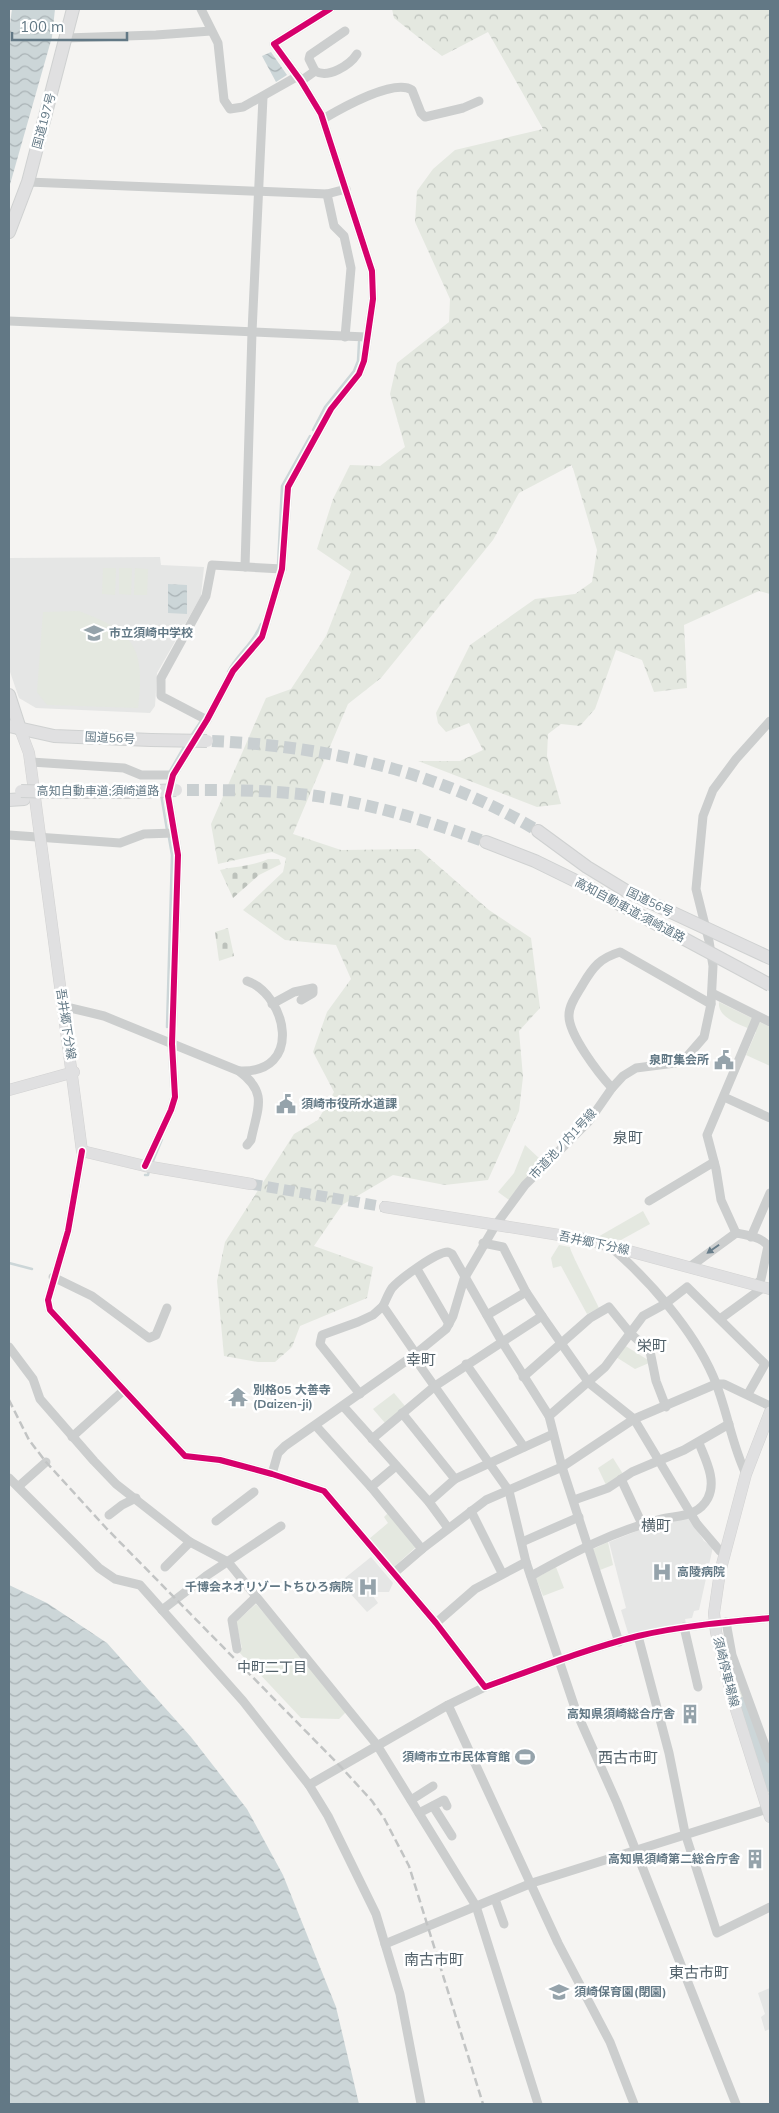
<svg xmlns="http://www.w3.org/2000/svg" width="779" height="2113" font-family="Mulish,'Noto Sans JP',sans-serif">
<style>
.built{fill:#e5e6e5}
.forest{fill:url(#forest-crowns)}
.cemetery{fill:url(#cemetery-stones)}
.park{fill:#e4e8e0}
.water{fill:url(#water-waves)}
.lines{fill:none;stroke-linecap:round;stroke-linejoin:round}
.stream{stroke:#ccd6d8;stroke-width:2.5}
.river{stroke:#ccd6d8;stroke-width:14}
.major-tunnel{stroke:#c9cfd1;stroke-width:11;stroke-dasharray:11 5.5;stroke-linecap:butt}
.highway-tunnel{stroke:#c9cfd1;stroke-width:12;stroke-dasharray:12 6;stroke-linecap:butt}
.major-casing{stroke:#d2d2d2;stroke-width:12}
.highway-casing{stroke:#cfd1d1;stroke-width:14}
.minor{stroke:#cccece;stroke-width:9}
.major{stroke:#e0e0e1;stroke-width:11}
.highway{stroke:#e0e0e1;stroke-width:12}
.rail{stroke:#c2c4c4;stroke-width:2.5;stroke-dasharray:8 4;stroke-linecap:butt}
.highway-bridge-casing{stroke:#cfd1d1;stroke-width:14;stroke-linecap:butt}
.highway-bridge{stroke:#e0e0e1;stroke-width:12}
.cycleway-casing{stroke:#fff;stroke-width:9}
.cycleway{stroke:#d6006c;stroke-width:6}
.oneway{fill:#677c89}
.labels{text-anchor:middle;stroke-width:5;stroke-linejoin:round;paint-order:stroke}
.street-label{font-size:12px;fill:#627885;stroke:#fff}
.poi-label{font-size:12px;font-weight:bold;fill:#627885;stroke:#fff;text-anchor:start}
.neighbourhood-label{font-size:14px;fill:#516069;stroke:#fff}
.quarter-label{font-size:15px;fill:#516069;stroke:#fff}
</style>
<defs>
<pattern id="forest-crowns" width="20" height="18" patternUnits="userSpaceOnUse" patternTransform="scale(1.25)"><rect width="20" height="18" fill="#e4e8e0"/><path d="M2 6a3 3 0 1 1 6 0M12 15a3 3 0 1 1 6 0" fill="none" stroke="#bcc1bb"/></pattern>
<pattern id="cemetery-stones" width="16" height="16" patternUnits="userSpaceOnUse" patternTransform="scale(1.25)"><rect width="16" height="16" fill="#e4e8e0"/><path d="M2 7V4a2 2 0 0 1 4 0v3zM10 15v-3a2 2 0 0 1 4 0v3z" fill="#bcc1bb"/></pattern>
<pattern id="water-waves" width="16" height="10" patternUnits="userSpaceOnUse" patternTransform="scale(1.25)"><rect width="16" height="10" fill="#ccd6d8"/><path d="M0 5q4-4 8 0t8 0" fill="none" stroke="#a9b2b5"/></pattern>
</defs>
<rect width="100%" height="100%" fill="#f5f4f2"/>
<g class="built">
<path d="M160 557 161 565 204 567 201 596 157 673 155 706 150 713 36 708 19 698 9 669V558Z"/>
<path d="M689 1517 704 1541 713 1547 699 1610 694 1611 692 1618 685 1619 686 1623 629 1636 621 1610 626 1608 609 1542 642 1529Z"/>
<path d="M371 1557 393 1583 389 1592H376L373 1596 378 1603 367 1612 340 1582Z"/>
<path d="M770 1988V2029L765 2031 761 2017 765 2014 758 1993Z"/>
</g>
<path class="forest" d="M392 9H770V594L759 591 684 625 687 688 654 692 642 660 616 650 595 709 580 726 561 724 548 734 547 756 561 804 537 807 418 761H460L483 750 469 723 446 732 438 723 436 713 470 645 535 599 575 594 592 582 597 550 572 465 519 493 493 540 381 678 348 704 293 834 341 850 419 849 489 910 531 938 540 1008 519 1031 523 1077 519 1111 488 1180 445 1185 393 1175 342 1205 314 1246 373 1267 367 1298 300 1326 292 1347 275 1362H258L224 1356 217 1281 225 1242 294 1134 318 1120 334 1092 313 1052 327 1012 351 979 336 945 285 940 243 910 283 872 286 858 272 852 218 864 211 824 266 698 291 689 326 636 351 572 317 549 333 499 350 465 380 466 405 447 390 394 397 363 449 322 450 299 415 222 417 191 433 169 455 150 543 129 488 32 442 56 394 18Z"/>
<g class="cemetery">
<path d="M268 859H279L281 864 259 875 233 898 220 870C237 866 253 866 268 859Z"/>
<path d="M228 928 234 956 219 961 215 932Z"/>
</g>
<g class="park">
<path d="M103 568H116L115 595 102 594Z"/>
<path d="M119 568H132L131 595 119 594Z"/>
<path d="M135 568 148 569 147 595H134Z"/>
<path d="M79 611C135 632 145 648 138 708L47 705 37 692 43 612Z"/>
<path d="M719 1002 770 1027V1066L746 1055 756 1032C743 1025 717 1019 719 1002Z"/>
<path d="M525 1145 540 1159 509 1200 498 1192 514 1173Z"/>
<path d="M643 1211 650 1224 621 1240 596 1238Z"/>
<path d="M559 1245 570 1247C570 1252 595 1299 599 1308L587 1314 561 1266 553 1268 551 1258Z"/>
<path d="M624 1345 648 1360 649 1363 635 1369 616 1357Z"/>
<path d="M394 1393 405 1406 385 1423 373 1409Z"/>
<path d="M613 1458 623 1474 606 1485 598 1468Z"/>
<path d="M388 1513 417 1546 394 1567 369 1539 388 1523 384 1517Z"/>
<path d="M608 1542 613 1565 600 1570 593 1549Z"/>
<path d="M556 1567 564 1588 543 1596 536 1578Z"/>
<path d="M256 1604 348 1710 339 1719 301 1718 237 1650 242 1648 236 1622Z"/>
<path d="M737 1683 752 1714 770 1767V1797L745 1717Z"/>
</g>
<g class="water">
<path d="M12 9H55L52 37 9 188V31Z"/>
<path d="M271 52 287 75 276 82 262 56Z"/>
<path d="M168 584 187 585V614L168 613Z"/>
<path d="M9 1585 47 1603 107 1643 191 1737 247 1809 283 1875 336 2007 359 2104H9Z"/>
</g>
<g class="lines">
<g class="stream">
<path d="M313 430 325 407 354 371 358 361 359 342"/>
<path d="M278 565 282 486 310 436"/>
<path d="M228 672C237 654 254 643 261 624"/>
<path d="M191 736 201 721"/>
<path d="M170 771 185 745"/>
<path d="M161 794 167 830"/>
<path d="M167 1027 172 855 169 838"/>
<path d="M153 1161 162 1139"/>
<path d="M145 1175H148L149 1171"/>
<path d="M9 1263 32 1269"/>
</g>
<path class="river" d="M743 1704 770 1785"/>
<path class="major-tunnel" d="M251 1184 385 1207"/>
<g class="highway-tunnel">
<path d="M212 741C326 746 439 771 538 831"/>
<path d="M187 790C221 790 256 790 290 793 357 799 423 819 486 842"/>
</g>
<defs>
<g id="major">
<path d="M20 729 29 753 82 1151 145 1166 251 1184"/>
<path d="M9 1090 74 1072"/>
<path d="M385 1207 584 1239 770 1289"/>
<path d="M770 1412 746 1474 720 1572 714 1613 716 1632 733 1700 770 1817"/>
</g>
<g id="highway">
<path d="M9 232 28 182 73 9"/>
<path d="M9 695 20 729"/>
<path d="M9 726 54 736 151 740"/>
<path d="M58 792H140"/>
<path d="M9 800 24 799"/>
<path d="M538 831 587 867 628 892 770 958"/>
<path d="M486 842 535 861 584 885"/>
</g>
</defs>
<use href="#major" class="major-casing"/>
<use href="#highway" class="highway-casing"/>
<g class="minor">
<path d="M201 9 218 43 224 100 230 109 243 107 298 76"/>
<path d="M66 38 156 35 211 31"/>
<path d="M315 71 309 59 310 55 345 31"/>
<path d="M301 81 315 71C328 79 350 65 357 54"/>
<path d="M323 119C340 109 394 78 412 90L421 113 425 117 463 108 479 101"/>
<path d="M28 182 327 194 346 189"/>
<path d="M327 194 334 226 344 236 351 268 345 337"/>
<path d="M9 321 366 337"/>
<path d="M245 567 252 332 263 97"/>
<path d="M207 720 161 696V678L206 596 212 565 282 569"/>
<path d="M31 762 124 768 141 775H173"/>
<path d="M9 835 120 843 144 834 174 833"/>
<path d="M712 993 770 1022"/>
<path d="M272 1004 294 992 313 988V993L301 1000"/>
<path d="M62 1006 104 1016 239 1071C269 1093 257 1109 251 1140L247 1145"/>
<path d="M757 1017 707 1135 716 1169 721 1200 736 1233C746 1235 762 1237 768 1246L761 1279 757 1284"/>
<path d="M239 1071C304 1074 287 995 247 981"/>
<path d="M612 1088C599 1074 568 1034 569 1015 569 1004 578 993 583 984 593 967 600 958 620 952L711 1004"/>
<path d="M724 1097 770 1118"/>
<path d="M82 1151 68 1231 48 1300 50 1310 185 1456 220 1460 272 1474 324 1491 436 1623 485 1687C535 1669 586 1649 638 1636 681 1626 726 1622 770 1618"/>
<path d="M145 1166 171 1110 175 1097 172 1044 178 855 168 796 173 775 207 720 233 671 262 637 282 569 288 487 331 409 359 374 364 361 373 299 372 271 321 114 301 81 274 44 330 9"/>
<path d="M649 1201 714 1162"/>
<path d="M751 1237 770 1193"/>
<path d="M483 1243 503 1247 526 1292 542 1316 589 1383 634 1419 697 1524 720 1551 725 1553"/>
<path d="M612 1248C650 1281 693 1330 713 1376 727 1408 731 1443 746 1474"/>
<path d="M691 1266 736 1233"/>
<path d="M417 1269 449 1324"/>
<path d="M53 1277 92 1296 149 1338 156 1335 167 1308"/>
<path d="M487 1315 526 1292"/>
<path d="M720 1319 764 1287"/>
<path d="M9 1347 33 1379 40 1399 94 1461 116 1484 190 1542 228 1562 377 1745 476 1906 538 2104"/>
<path d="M416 1354 383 1306C386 1300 388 1294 392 1288 400 1279 436 1252 448 1252L452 1254 501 1340 549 1416 562 1467 619 1642"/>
<path d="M413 1356 509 1491 526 1562 576 1711 617 1803 736 2104"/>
<path d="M466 1364 524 1447"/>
<path d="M523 1377 590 1318 609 1307 630 1333 650 1351 656 1381 666 1407"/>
<path d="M360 1394 320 1344 322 1335 358 1322 373 1315 383 1306"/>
<path d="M343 1406 429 1502 448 1528"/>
<path d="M402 1413 455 1479"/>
<path d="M549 1416 605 1367 643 1316 665 1304 687 1287 765 1364 748 1394"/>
<path d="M316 1426 371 1487"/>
<path d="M72 1437 124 1390"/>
<path d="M372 1439 435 1386 542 1316"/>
<path d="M396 1466 371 1487 422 1549"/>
<path d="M272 1474 278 1453 285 1446 413 1356 446 1329 453 1316 464 1279 495 1226 525 1185 589 1121 612 1088 623 1076 636 1068 675 1063 684 1060 704 1037 711 1004 713 966 709 941 696 889 703 816 713 790 736 759 770 721"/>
<path d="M9 1478 99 1568 115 1579 140 1585 243 1701 309 1785 328 1816 376 1914 400 1994 421 2104"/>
<path d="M621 1479 642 1524"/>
<path d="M19 1486 46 1462"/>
<path d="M574 1500 608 1488 632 1472 684 1450 729 1424"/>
<path d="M429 1502 455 1479 553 1434"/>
<path d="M471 1511 502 1573"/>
<path d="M109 1515 122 1505 136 1498"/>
<path d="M216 1521 254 1492"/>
<path d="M522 1542 579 1517"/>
<path d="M165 1567 190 1542"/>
<path d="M394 1573 422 1549 486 1500 562 1467 634 1419 716 1384H724L770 1406"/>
<path d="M531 1576C572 1553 616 1530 662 1519 680 1515 698 1517 708 1498 717 1480 705 1459 699 1443"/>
<path d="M162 1610 206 1576 281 1526"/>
<path d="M726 1622 732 1655 770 1759"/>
<path d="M436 1623 475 1589 526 1562"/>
<path d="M684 1627 698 1687"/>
<path d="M638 1636 669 1753 685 1833 717 1933 770 1907"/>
<path d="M237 1649 232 1620 256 1597"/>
<path d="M448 1705 558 1943 610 2042 634 2104"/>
<path d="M309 1785 448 1705 485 1687"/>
<path d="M411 1800 433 1786"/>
<path d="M433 1806 452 1836"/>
<path d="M419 1813 444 1800 447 1806"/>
<path d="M495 1899 504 1924"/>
<path d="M385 1944 532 1883 767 1809"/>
</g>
<use href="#major" class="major"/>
<use href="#highway" class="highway"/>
<path class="rail" d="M9 1400 29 1440 46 1462 107 1529 341 1767 372 1801 384 1818 409 1866 483 2104"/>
<defs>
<g id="highway-bridge">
<path d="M151 740 207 741"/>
<path d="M21 791 58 792"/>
<path d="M140 792 176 790"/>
<path d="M584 885 770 985"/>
</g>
</defs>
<use href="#highway-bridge" class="highway-bridge-casing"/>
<use href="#highway-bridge" class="highway-bridge"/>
<defs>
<g id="cycleway">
<path d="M82 1151 68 1231 48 1300 50 1310 185 1456 220 1460 272 1474 324 1491 436 1623 485 1687C535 1669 586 1649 638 1636 681 1626 726 1622 770 1618"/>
<path d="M145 1166 171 1110 175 1097 172 1044 178 855 168 796 173 775 207 720 233 671 262 637 282 569 288 487 331 409 359 374 364 361 373 299 372 271 321 114 301 81 274 44 330 9"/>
</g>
</defs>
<use href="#cycleway" class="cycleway-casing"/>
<use href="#cycleway" class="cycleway"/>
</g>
<defs><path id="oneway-solid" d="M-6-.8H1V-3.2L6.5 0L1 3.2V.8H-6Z" transform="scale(1.25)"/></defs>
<use class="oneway" href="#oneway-solid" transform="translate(713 1249) rotate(145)"/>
<defs>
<symbol id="school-bare" viewBox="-9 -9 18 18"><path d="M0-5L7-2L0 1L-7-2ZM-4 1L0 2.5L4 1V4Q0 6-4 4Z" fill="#95a3ab" stroke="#fff" stroke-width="2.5" paint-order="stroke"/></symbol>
<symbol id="civic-bare" viewBox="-9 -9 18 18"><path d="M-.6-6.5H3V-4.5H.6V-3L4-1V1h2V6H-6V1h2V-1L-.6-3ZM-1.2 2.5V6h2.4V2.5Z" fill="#95a3ab" stroke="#fff" stroke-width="2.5" paint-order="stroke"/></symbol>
<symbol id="temple-bare" viewBox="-9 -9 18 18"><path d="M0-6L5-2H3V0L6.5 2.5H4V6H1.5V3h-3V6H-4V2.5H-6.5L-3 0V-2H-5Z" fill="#95a3ab" stroke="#fff" stroke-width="2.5" paint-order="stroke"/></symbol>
<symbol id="hospital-bare" viewBox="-9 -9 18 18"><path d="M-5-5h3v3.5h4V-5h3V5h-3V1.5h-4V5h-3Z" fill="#95a3ab" stroke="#fff" stroke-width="2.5" paint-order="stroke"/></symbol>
<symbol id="building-bare" viewBox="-9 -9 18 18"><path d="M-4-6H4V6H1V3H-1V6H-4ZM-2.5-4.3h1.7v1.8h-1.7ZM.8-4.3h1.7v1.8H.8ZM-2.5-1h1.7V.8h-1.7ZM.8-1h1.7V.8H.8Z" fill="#95a3ab" stroke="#fff" stroke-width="2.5" paint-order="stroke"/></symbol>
<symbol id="stadium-bare" viewBox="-9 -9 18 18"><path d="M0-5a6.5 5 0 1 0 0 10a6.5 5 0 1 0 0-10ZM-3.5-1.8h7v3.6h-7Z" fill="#95a3ab" stroke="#fff" stroke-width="2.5" paint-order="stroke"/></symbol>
</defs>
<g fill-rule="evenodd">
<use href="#school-bare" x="80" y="619" width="28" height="28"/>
<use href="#civic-bare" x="710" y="1046" width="28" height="28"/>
<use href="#civic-bare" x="272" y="1090" width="28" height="28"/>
<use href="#temple-bare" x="224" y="1383" width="28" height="28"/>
<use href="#hospital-bare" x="648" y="1558" width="28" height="28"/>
<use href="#hospital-bare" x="354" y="1573" width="28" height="28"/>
<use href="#building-bare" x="676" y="1700" width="28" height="28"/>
<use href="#stadium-bare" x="511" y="1743" width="28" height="28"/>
<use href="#building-bare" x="741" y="1845" width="28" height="28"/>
<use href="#school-bare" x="545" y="1978" width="28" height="28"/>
</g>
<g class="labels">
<g class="street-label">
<text transform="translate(44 121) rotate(-75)" y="4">国道197号</text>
<text transform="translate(110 738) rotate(3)" y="4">国道56号</text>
<text x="98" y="795">高知自動車道;須崎道路</text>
<text transform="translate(650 902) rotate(26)" y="4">国道56号</text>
<text transform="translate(630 910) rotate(28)" y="4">高知自動車道;須崎道路</text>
<text transform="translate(66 1024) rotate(81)" y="4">吾井郷下分線</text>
<text transform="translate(563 1144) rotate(-47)" y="4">市道池ノ内1号線</text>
<text transform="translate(594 1243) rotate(12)" y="4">吾井郷下分線</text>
<text transform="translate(726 1672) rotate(76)" y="4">須崎停車場線</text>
</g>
<g class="poi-label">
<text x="109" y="637">市立須崎中学校</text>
<text x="709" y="1064" text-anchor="end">泉町集会所</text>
<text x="301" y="1108">須崎市役所水道課</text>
<text x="253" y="1394">別格05 大善寺<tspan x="253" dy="14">(Daizen-ji)</tspan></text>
<text x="677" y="1576">高陵病院</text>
<text x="353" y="1591" text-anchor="end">千博会ネオリゾートちひろ病院</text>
<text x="675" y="1718" text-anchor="end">高知県須崎総合庁舎</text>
<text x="510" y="1761" text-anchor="end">須崎市立市民体育館</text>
<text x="740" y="1863" text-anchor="end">高知県須崎第二総合庁舎</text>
<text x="574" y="1996">須崎保育園(閉園)</text>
</g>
<g class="neighbourhood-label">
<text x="272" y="1672">中町二丁目</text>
</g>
<g class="quarter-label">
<text x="628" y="1143">泉町</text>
<text x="652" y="1351">栄町</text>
<text x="421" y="1365">幸町</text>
<text x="656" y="1531">横町</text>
<text x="628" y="1763">西古市町</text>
<text x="434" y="1965">南古市町</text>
<text x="699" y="1978">東古市町</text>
</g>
</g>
<rect width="779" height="2113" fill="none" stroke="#627885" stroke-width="20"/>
<path d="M12 32v8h115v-8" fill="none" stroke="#627885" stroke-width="2.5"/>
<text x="20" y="32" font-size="15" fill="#627885" stroke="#ffffff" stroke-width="4" paint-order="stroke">100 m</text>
</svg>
